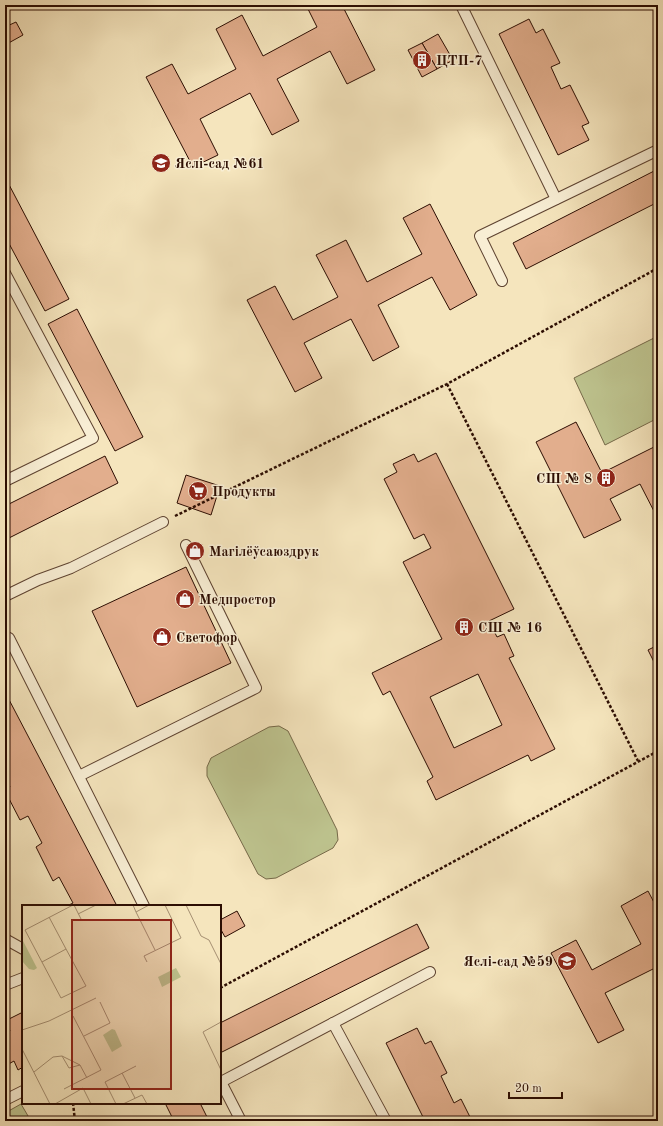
<svg xmlns="http://www.w3.org/2000/svg" width="663" height="1126" font-family="'Old Standard TT',serif">
<style>
.green{fill:#bec48f;stroke:#756848}
.building{fill:#e2ae8d;stroke:#2c0d02;fill-rule:evenodd}
.lines{fill:none;stroke-linecap:round;stroke-linejoin:round}
.lane-casing{stroke:#5e4331;stroke-width:12}
.path{stroke:#2c0d02;stroke-width:2.5;stroke-dasharray:3 2;stroke-linecap:butt}
.lane{stroke:#f8eed4;stroke-width:10}
.labels{text-anchor:middle;stroke-width:3;stroke-linejoin:round;paint-order:stroke}
.poi-label{font-size:14px;font-weight:bold;fill:#2c0d02;stroke:#f8eed4;text-anchor:start}
.inset-road{fill:none;stroke:#a58f72;stroke-width:1}
.view{fill:#8f2418;fill-opacity:0.15;stroke:#8f2418;stroke-width:2}
.inset-edge{fill:none;stroke:#2c0d02;stroke-width:2}
</style>
<rect width="100%" height="100%" fill="#f5e5bd"/>
<filter id="stains"><feTurbulence type="fractalNoise" baseFrequency=".005" numOctaves="4"/><feColorMatrix values="0 0 0 0 .2 0 0 0 0 .09 0 0 0 0 .02 0 0 0 .5 -.17"/></filter>
<radialGradient id="worn" r=".72"><stop offset=".6" stop-color="#630" stop-opacity="0"/><stop offset="1" stop-color="#630" stop-opacity=".3"/></radialGradient>
<g class="green">
<path d="M658 336V418L605 445 574 378Z"/>
<path d="M279 726 288 731 337 830 338 840 333 848 276 878 266 879 258 874 207 776V767L211 758 269 727Z"/>
<path d="M21 1104 31 1121H5V1113Z"/>
</g>
<g class="building">
<path d="M306 5H342L375 70 347 84 330 51 277 79 299 121 272 135 250 93 200 119 218 155 193 167 146 77 172 64 188 94 236 69 216 29 242 15 263 56 317 27Z"/>
<path d="M529 19 536 33 543 29 560 63 551 67 561 89 570 85 589 123 582 126 589 140 558 155 499 34Z"/>
<path d="M16 22 23 35 5 45V27Z"/>
<path d="M438 34 453 60 437 69 422 43Z"/>
<path d="M422 43 437 69 422 77 408 50Z"/>
<path d="M658 169V202L526 269 513 243Z"/>
<path d="M5 177 69 299 45 311 5 236Z"/>
<path d="M430 204 477 295 450 310 432 277 378 305 399 347 373 361 351 319 304 343 322 378 295 392 247 300 275 286 293 320 338 297 316 255 346 240 367 282 422 254 403 218Z"/>
<path d="M77 309 143 437 115 451 48 324Z"/>
<path d="M576 422 602 473 658 445V519L640 484 610 499 621 520 584 538 536 442Z"/>
<path d="M436 453 514 609 489 621 497 637 504 634 514 656 509 658 555 749 531 761 528 755 436 800 427 781 433 777 390 691 383 695 372 673 442 639 403 562 431 548 424 534 414 539 384 479 397 472 393 464 414 454 418 462ZM478 674 502 725 454 748 430 697Z"/>
<path d="M105 456 118 483 5 540V506Z"/>
<path d="M186 475 220 486 211 515 177 503Z"/>
<path d="M186 567 231 663 137 707 92 611Z"/>
<path d="M658 645V670L648 650Z"/>
<path d="M5 692 117 906H67L73 903 59 877 53 881 36 847 42 843 28 816 20 820 5 791 10 787 5 777Z"/>
<path d="M648 891 658 910V978L653 969 605 993 624 1030 598 1043 551 953 576 940 592 970 641 944 621 906Z"/>
<path d="M237 911 245 926 225 937 220 928V920Z"/>
<path d="M417 924 429 948 220 1053V1023Z"/>
<path d="M23 1012V1067L18 1070 14 1061 5 1066V1033L10 1031 5 1021Z"/>
<path d="M417 1028 425 1044 431 1041 447 1073 441 1076 454 1103 461 1099 472 1121H425L386 1043Z"/>
<path d="M5 1069 9 1077 5 1079Z"/>
<path d="M165 1103H200L209 1121H174Z"/>
</g>
<g class="lines">
<defs>
<g id="lane">
<path d="M461 5 556 199"/>
<path d="M5 273 93 438 5 481"/>
<path d="M502 281 480 236 658 150"/>
<path d="M5 596 38 580 71 568 163 522"/>
<path d="M9 638 144 906"/>
<path d="M79 776 256 688 186 545"/>
<path d="M5 939 23 949"/>
<path d="M5 985 23 978"/>
<path d="M333 1023 386 1121"/>
<path d="M5 1100 23 1091"/>
<path d="M241 1121 221 1082 430 972"/>
</g>
</defs>
<use href="#lane" class="lane-casing"/>
<g class="path">
<path d="M447 384 638 761"/>
<path d="M175 516 447 384 658 268"/>
<path d="M220 988 658 751"/>
<path d="M73 1103 75 1121"/>
</g>
<use href="#lane" class="lane"/>
</g>
<defs>
<symbol id="building-disc" viewBox="-11 -11 22 22"><circle r="9.5" fill="#8f2418" stroke="#f8eed4"/><path d="M-4-6H4V6H1V3H-1V6H-4ZM-2.5-4.3h1.7v1.8h-1.7ZM.8-4.3h1.7v1.8H.8ZM-2.5-1h1.7V.8h-1.7ZM.8-1h1.7V.8H.8Z" fill="#fff"/></symbol>
<symbol id="school-disc" viewBox="-11 -11 22 22"><circle r="9.5" fill="#8f2418" stroke="#f8eed4"/><path d="M0-5L7-2L0 1L-7-2ZM-4 1L0 2.5L4 1V4Q0 6-4 4Z" fill="#fff"/></symbol>
<symbol id="supermarket-disc" viewBox="-11 -11 22 22"><circle r="9.5" fill="#8f2418" stroke="#f8eed4"/><path d="M-6-5.5h2.5l.6 2H6L4.5 2H-2.5L-4.4-4H-6ZM-1.5 3.2a1.3 1.3 0 1 0 .1 0ZM3 3.2a1.3 1.3 0 1 0 .1 0Z" fill="#fff"/></symbol>
<symbol id="shop-disc" viewBox="-11 -11 22 22"><circle r="9.5" fill="#8f2418" stroke="#f8eed4"/><path d="M-5-2.5h2.3a2.7 3.5 0 0 1 5.4 0H5L5.5 6h-11ZM-1.5-2.5h3a1.5 2.3 0 0 0-3 0Z" fill="#fff"/></symbol>
</defs>
<g fill-rule="evenodd">
<use href="#building-disc" x="411" y="49" width="22" height="22"/>
<use href="#school-disc" x="150" y="152" width="22" height="22"/>
<use href="#building-disc" x="595" y="467" width="22" height="22"/>
<use href="#supermarket-disc" x="187" y="480" width="22" height="22"/>
<use href="#shop-disc" x="184" y="540" width="22" height="22"/>
<use href="#shop-disc" x="174" y="588" width="22" height="22"/>
<use href="#building-disc" x="453" y="616" width="22" height="22"/>
<use href="#shop-disc" x="151" y="626" width="22" height="22"/>
<use href="#school-disc" x="556" y="950" width="22" height="22"/>
</g>
<g class="labels">
<g class="poi-label">
<text x="436" y="65">ЦТП-7</text>
<text x="175" y="168">Яслі-сад №61</text>
<text x="592" y="483" text-anchor="end">СШ № 8</text>
<text x="212" y="496">Продукты</text>
<text x="209" y="556">Магілёўсаюздрук</text>
<text x="199" y="604">Медпростор</text>
<text x="478" y="632">СШ № 16</text>
<text x="176" y="642">Светофор</text>
<text x="553" y="966" text-anchor="end">Яслі-сад №59</text>
</g>
</g>
<g transform="translate(22 905)">
<rect width="199" height="199" fill="#f5e5bd"/>
<path d="M0 34 15 63 12 65 7 64 0 56ZM154 63 159 72 140 82 136 72ZM90 124 93 125 100 141 90 147 81 130Z" fill="#bec48f"/>
<path class="inset-road" d="M52 0 59 14M111 0 114 7 127 0M164 0 179 31 187 35 199 59M114 7 133 45M56 9 74 0M27 12 44 44M20 57 44 44 64 81 39 93 3 25 51 0M125 57 122 51 159 33 143 0M199 117 181 127 199 165M0 125 27 116 74 93M62 131 88 118 78 97M0 144 28 199M40 151 58 160M12 167 31 152 40 151 47 163 58 160 65 173M100 168 113 193M42 184 79 165 51 111M33 199 61 183 69 199M94 199 83 177 114 161M101 199 120 190 125 199"/>
<path class="view" d="M50 15H149V184H50Z"/>
<rect width="199" height="199" class="inset-edge"/>
</g>
<rect width="663" height="1126" fill="none" stroke="#f5e5bd" stroke-width="20"/>
<rect x="6" y="6" width="651" height="1114" fill="none" stroke="#2c0d02" stroke-width="2"/>
<rect x="10" y="10" width="643" height="1106" fill="none" stroke="#2c0d02"/>
<path d="M509 1092v6h53v-6" fill="none" stroke="#2c0d02" stroke-width="2"/>
<text x="515" y="1092" font-size="12" fill="#2c0d02" stroke="#f8eed4" stroke-width="3" paint-order="stroke">20 m</text>
<rect width="100%" height="100%" filter="url(#stains)"/>
<rect width="100%" height="100%" fill="url(#worn)"/>
</svg>
